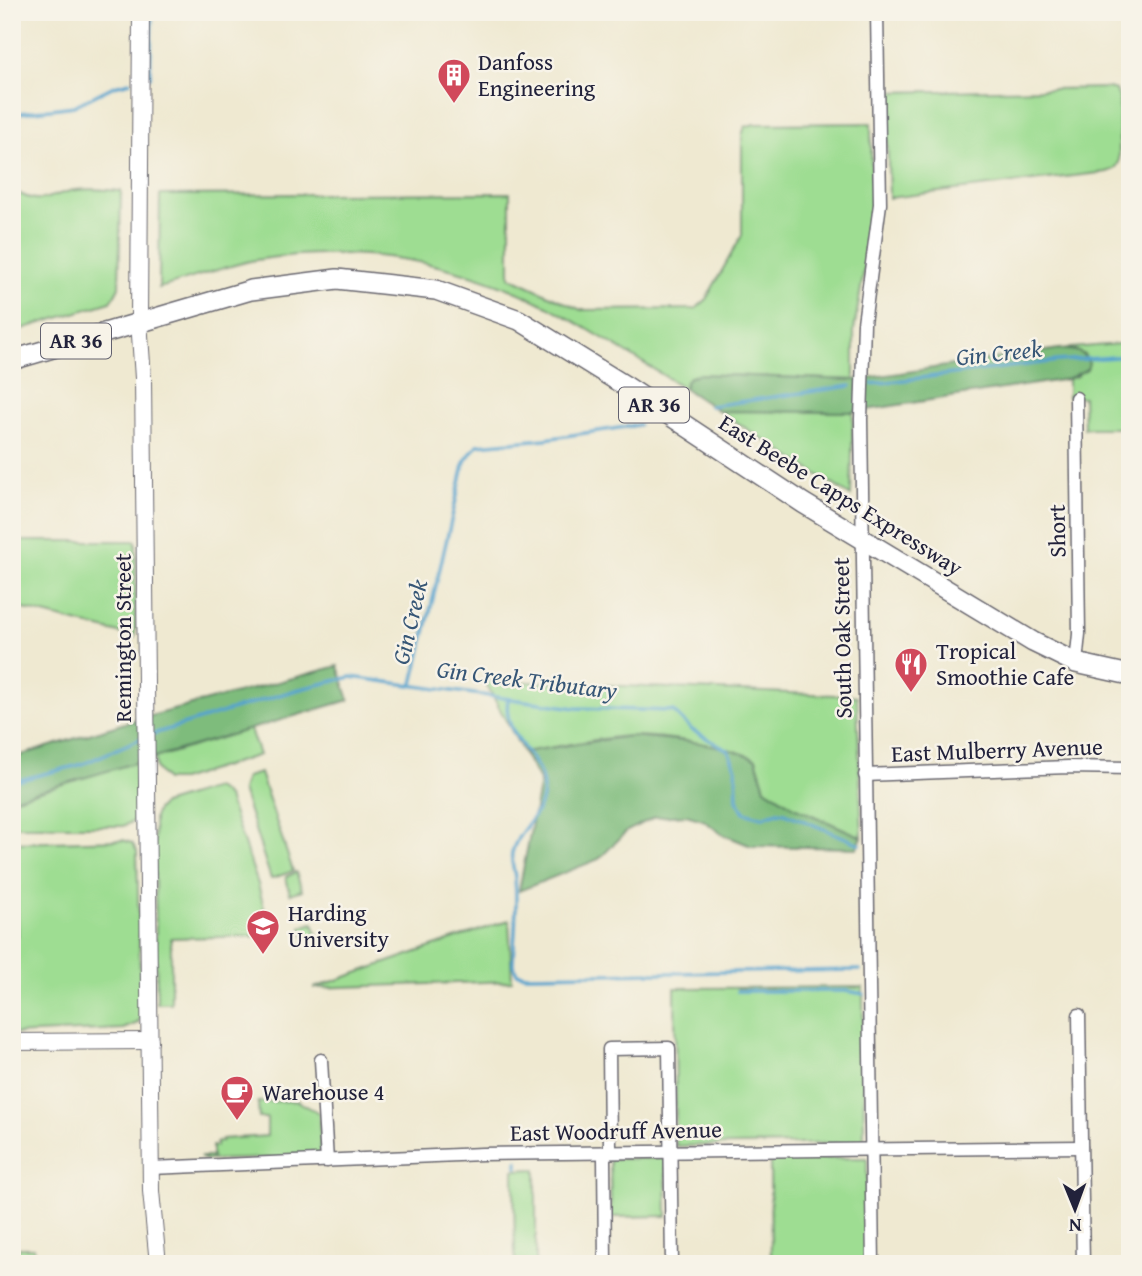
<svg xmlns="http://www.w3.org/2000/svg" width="1142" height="1276" font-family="'Gentium Book Plus',serif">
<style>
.green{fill:#9edd92;stroke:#608066;stroke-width:2}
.forest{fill:#7ebc7c;stroke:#506f5c;stroke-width:2}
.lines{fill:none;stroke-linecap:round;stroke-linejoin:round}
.stream{stroke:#55a3ce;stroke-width:3.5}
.street-casing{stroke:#6a6870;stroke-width:15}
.secondary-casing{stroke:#6a6870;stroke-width:18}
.primary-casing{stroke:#6a6870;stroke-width:22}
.street{stroke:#fff;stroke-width:12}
.secondary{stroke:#fff;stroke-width:16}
.primary{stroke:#fff;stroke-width:19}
.labels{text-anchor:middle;stroke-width:5;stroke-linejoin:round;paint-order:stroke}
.shield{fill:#f7f3e8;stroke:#62616f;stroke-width:2}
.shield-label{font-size:21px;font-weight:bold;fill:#22223b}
.poi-label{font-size:23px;fill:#22223b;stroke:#f7f3e8;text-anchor:start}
.street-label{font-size:23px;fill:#22223b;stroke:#f7f3e8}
.water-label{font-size:24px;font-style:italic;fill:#365676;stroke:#f7f3e8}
</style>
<rect width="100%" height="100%" fill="#f7f3e8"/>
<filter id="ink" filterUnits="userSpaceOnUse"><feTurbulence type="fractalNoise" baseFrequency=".0143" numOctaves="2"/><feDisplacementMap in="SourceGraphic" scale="14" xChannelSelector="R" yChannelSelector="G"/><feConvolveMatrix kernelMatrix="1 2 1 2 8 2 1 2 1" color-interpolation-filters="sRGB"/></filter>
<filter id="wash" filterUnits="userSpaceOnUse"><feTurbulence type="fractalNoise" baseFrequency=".00686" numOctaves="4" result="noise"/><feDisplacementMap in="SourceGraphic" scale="28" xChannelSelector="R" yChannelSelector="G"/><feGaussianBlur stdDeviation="1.57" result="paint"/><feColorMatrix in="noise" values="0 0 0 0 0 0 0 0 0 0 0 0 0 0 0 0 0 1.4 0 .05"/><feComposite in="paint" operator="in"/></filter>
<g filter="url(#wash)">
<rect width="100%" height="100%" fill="#efe9d1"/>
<g class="green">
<path d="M1108 88 1116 90 1119 98V162L1115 169 1107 172 889 198 886 92Z"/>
<path d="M871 123 872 223 854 330V380L698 374 685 382 684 388C640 361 596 333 551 308 461 261 357 243 256 260 224 266 191 279 159 288L160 195 510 193V277L581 310 695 309 705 301 742 235V135L745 127 754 124Z"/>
<path d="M12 190C41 206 42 198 70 191 85 187 105 190 121 191L119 287 111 302 12 332Z"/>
<path d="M1130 343V428H1084L1083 397H1068V379L1078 376 1085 355 1075 350 1059 349Z"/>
<path d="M719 411 853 412 851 496Z"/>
<path d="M12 541H136L135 637 12 606Z"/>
<path d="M484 680 857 696 862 837 796 808 765 788 756 759C729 746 659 735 630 736 594 738 558 747 523 752Z"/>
<path d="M250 729 259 755 181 780H166L156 768 155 758Z"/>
<path d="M138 761V814L132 822 123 826H12V799Z"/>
<path d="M260 773 293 871 271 879 242 790 246 777Z"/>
<path d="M215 788 222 792 228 798 258 884 271 936 171 938V1003H157L154 818 157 810 163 804Z"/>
<path d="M123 840 132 843 137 851 141 1016 138 1023 123 1029 14 1034 12 936H18L15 848H12V843Z"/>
<path d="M296 872 302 890 290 894 286 877Z"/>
<path d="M509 920 512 981 314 988Z"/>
<path d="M313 923 318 938 307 941 301 927Z"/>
<path d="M863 987 864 1143 676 1146 675 988Z"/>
<path d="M297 1101 319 1113 321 1157 206 1160 200 1157H212V1146H216V1142L222 1141V1139L267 1136V1118H259L258 1102Z"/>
<path d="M666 1158 667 1216 611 1217 610 1159Z"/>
<path d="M867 1158V1264H771L770 1159Z"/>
<path d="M536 1169V1264H515L514 1170Z"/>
<rect x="12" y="1248" width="22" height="16"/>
</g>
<g class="forest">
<path d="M1059 349C1072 350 1083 350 1089 363L1087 369 1068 379 853 412 719 411 684 388 688 378 698 374 854 380Z"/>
<path d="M338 666 349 700 12 799V758L128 722Z"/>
<path d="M630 736C671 740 718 741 756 759L765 788 796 808 862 837 857 848 751 846 722 834 703 820 686 815 655 817 627 831 599 859 519 891 540 782 523 752Z"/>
</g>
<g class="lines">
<g class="stream">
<path d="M150 77 152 12"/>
<path d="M12 114 74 106 114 86 130 82"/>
<path d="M872 384 1058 361 1130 356"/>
<path d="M710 406 851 386"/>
<path d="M413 684 465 461 477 445 545 439 639 425"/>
<path d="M508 699C501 740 545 757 543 791 542 816 517 830 512 853 510 862 515 870 515 879 518 907 514 937 513 965L517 973 526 975 860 970"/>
<path d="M153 734 296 690 351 677 576 708 673 711 692 730 728 750 736 769 737 800 744 812 763 817 777 812 785 813 860 844"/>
<path d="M12 782 83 764 142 738"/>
<path d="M737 991H847L864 994"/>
<path d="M517 1161V1167"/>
</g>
</g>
</g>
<g filter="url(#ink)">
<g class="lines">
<defs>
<g id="street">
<path d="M1076 398 1079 634 1076 663"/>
<path d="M865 775 1068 767 1130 768"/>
<path d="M1079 1015 1083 1264"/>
<path d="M321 1060 327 1161"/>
<path d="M151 1168 482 1154 1081 1147"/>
<path d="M605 1264 604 1158 610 1147 609 1049 669 1048 672 1264"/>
<path d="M873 1264 861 419 864 323 880 204 877 12"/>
</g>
<g id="secondary">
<path d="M141 12 139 321 143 378 151 1191 158 1264"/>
<path d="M12 1042 150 1041"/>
</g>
<path id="primary" d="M12 360 251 290 337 279 436 290 519 320 624 385 803 503 1033 642 1076 663 1130 675"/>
</defs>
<use href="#street" class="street-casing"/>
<use href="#secondary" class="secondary-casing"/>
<use href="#primary" class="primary-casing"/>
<use href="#street" class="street"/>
<use href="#secondary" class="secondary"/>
<use href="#primary" class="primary"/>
</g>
</g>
<defs>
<symbol id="building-pin" viewBox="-11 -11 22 30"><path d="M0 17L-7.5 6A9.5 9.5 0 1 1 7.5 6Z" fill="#d1495b" stroke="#f7f3e8"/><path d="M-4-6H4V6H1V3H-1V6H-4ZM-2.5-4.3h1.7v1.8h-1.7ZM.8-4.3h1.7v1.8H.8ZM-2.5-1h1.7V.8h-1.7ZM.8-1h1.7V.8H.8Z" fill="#fff"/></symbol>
<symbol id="restaurant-pin" viewBox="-11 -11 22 30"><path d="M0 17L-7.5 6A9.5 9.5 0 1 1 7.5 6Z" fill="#d1495b" stroke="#f7f3e8"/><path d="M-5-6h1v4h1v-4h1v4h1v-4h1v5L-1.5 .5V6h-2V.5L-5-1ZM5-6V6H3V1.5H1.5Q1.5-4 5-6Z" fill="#fff"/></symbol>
<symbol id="university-pin" viewBox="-11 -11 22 30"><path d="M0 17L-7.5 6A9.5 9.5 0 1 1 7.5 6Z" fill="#d1495b" stroke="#f7f3e8"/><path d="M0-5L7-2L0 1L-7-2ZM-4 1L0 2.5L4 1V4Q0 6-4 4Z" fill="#fff"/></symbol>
<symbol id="cafe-pin" viewBox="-11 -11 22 30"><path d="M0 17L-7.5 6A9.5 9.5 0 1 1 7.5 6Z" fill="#d1495b" stroke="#f7f3e8"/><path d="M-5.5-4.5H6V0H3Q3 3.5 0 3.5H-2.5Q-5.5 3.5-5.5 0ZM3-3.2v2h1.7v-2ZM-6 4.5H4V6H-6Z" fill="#fff"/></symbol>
</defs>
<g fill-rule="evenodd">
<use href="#building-pin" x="435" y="56" width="38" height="52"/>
<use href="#restaurant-pin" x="892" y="645" width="38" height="52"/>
<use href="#university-pin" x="244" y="907" width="38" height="52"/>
<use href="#cafe-pin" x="218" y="1073" width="38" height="52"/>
</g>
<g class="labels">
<g class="shield">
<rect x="41" y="323.5" width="70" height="35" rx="5"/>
<rect x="619" y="387.5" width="70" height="35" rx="5"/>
</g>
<g class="shield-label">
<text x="76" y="348">AR 36</text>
<text x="654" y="412">AR 36</text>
</g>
<g class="poi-label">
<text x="478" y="70">Danfoss<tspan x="478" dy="26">Engineering</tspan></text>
<text x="936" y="659">Tropical<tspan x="936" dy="26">Smoothie Cafe</tspan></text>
<text x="288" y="921">Harding<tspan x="288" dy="26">University</tspan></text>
<text x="262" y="1100">Warehouse 4</text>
</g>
<g class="street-label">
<text transform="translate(841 495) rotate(32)" y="8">East Beebe Capps Expressway</text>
<text transform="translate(1057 531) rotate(-91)" y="8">Short</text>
<text transform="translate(123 638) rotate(-90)" y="8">Remington Street</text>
<text transform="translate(842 638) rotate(-91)" y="8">South Oak Street</text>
<text transform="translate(997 750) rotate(-2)" y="8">East Mulberry Avenue</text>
<text transform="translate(616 1131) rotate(-1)" y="8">East Woodruff Avenue</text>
</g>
<g class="water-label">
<text transform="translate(999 353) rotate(-6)" y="8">Gin Creek</text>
<text transform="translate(410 622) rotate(-77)" y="8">Gin Creek</text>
<text transform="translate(527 680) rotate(7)" y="8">Gin Creek Tributary</text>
</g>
</g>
<rect width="1142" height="1276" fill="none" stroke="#f7f3e8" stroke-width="42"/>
<g transform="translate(1075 1209) rotate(179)" stroke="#f7f3e8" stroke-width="5" paint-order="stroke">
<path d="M0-5L12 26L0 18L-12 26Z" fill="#22223b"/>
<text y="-10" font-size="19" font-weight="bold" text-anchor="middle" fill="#22223b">N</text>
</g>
</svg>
